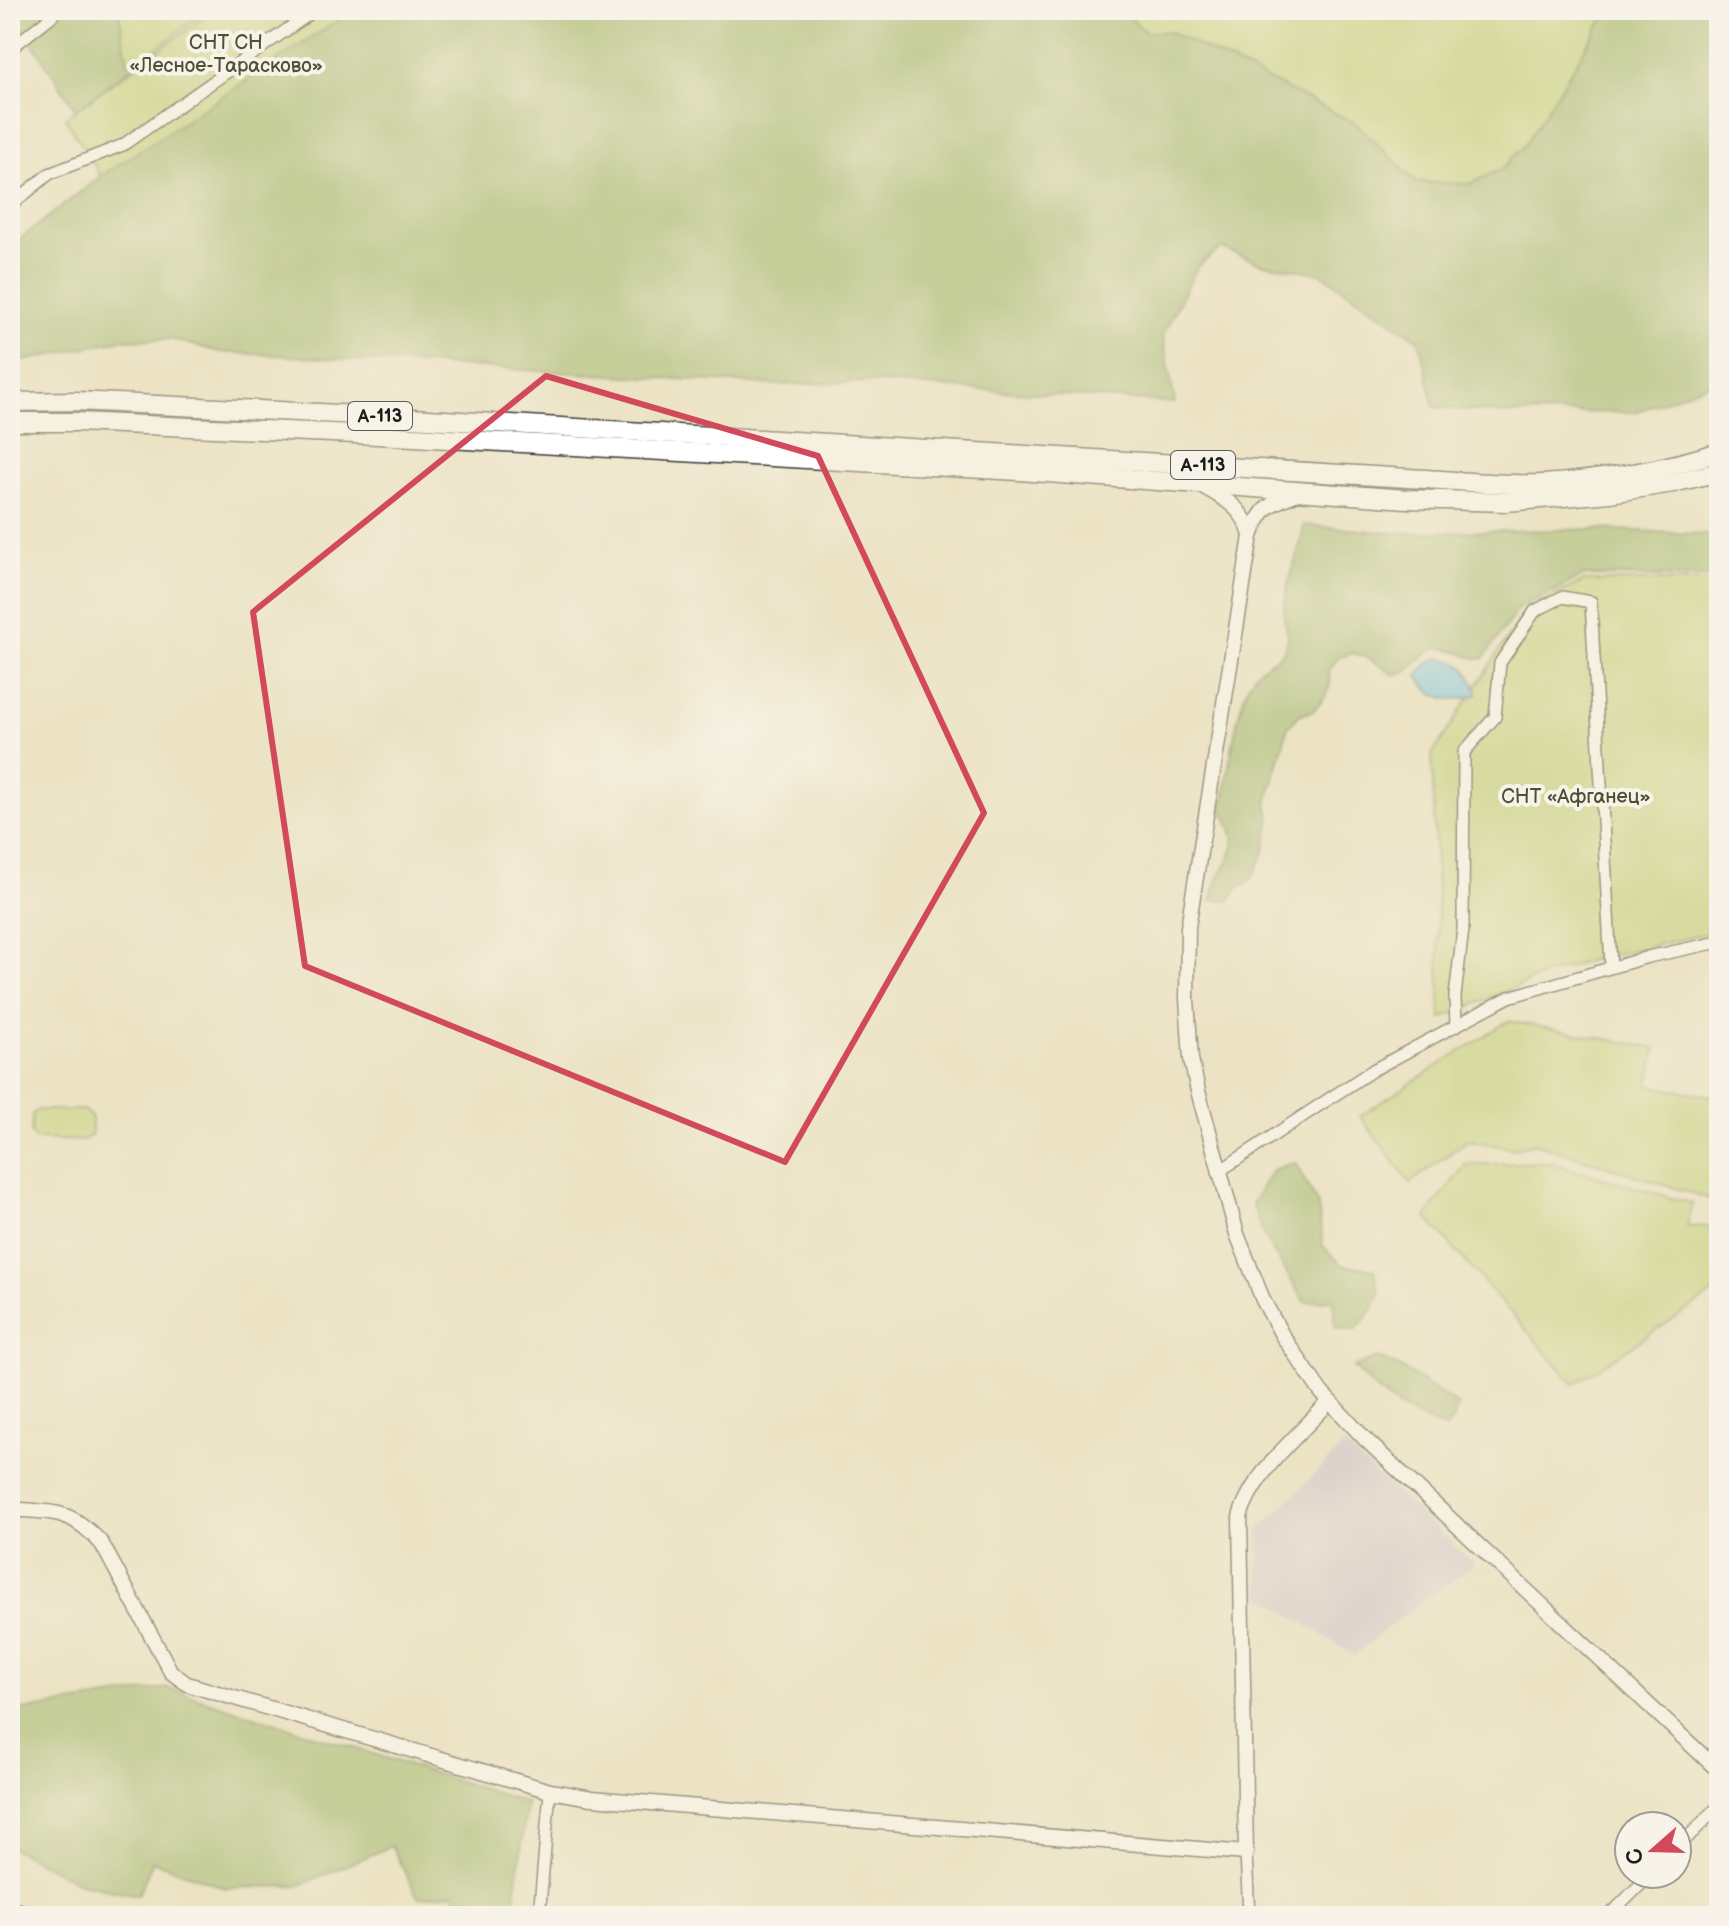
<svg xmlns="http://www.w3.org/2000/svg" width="1729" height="1926" font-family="'Balsamiq Sans',sans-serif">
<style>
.industrial{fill:#cbbfd5}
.green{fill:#bfd174;stroke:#6e7648;stroke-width:2}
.forest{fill:#97b366;stroke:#5a6841;stroke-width:2}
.water{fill:#71c2ed;stroke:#466f84;stroke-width:2}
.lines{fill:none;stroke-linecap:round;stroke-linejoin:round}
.minor-casing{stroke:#3b3a35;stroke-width:14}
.tertiary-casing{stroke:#3b3a35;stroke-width:17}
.trunk-casing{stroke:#3b3a35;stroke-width:21}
.minor{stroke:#fff;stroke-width:11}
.tertiary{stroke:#fff;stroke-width:14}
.trunk{stroke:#fff;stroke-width:18}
.marked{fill:none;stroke:#d1495b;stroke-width:6;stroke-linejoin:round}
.labels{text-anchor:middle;stroke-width:8;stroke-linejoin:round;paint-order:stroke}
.shield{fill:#f7f3e8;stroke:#5e5c59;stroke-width:2}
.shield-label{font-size:18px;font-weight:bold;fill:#1c1c1c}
.park-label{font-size:20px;fill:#4d5236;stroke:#f7f3e8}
</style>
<rect width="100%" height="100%" fill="#f7f3e8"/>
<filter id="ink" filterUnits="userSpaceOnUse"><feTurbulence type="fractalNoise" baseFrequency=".0125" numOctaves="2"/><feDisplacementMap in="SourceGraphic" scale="16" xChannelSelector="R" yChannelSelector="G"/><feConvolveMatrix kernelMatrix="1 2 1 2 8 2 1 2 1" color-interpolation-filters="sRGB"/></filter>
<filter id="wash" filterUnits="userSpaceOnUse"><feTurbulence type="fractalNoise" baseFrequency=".006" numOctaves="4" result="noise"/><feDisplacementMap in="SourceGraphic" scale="32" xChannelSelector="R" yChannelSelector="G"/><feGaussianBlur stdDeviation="1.8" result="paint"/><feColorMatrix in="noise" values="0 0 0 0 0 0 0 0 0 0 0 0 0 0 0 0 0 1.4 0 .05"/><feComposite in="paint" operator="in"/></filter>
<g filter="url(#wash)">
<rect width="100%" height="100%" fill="#ece3c5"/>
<path class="industrial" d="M1344 1445 1475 1564 1378 1635 1355 1656 1258 1594V1530Z"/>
<g class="green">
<path d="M118 10H207L129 69Z"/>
<path d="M214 10H370L104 181 65 118Z"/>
<path d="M1122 10H1609L1525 145 1502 169 1470 184 1416 182 1357 124 1171 32H1145Z"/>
<path d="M1584 581H1719V931L1597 958 1537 978 1441 1019 1432 755 1527 608Z"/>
<path d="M1508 1021 1656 1048 1649 1086 1719 1097V1202L1534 1143 1515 1149 1468 1140 1410 1183 1360 1116Z"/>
<path d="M38 1110H84L92 1118V1134L83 1141 35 1139 31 1133 32 1114Z"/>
<path d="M1547 1162 1693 1204 1687 1227 1719 1226V1295L1715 1292 1574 1384 1426 1217 1465 1165Z"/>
</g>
<g class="forest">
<path d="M11 10H118L129 69 76 110Z"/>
<path d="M354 10H1122L1145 32H1171L1357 124 1416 182 1470 184 1502 169 1525 145 1609 10H1719V380L1636 412 1506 414 1434 407 1419 340 1320 273 1263 264 1221 248 1197 267 1163 335 1175 403 865 382 776 385 219 352 170 339 120 340 10 364V247L98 178Z"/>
<path d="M1304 525 1396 533 1597 529 1719 535V577L1583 576 1519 608 1483 659C1466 660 1450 642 1432 650 1416 657 1418 670 1394 675L1368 658 1353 653 1338 658 1329 671 1330 686 1323 700 1313 711 1299 715 1288 727 1267 804 1271 819 1265 850 1252 879 1238 888 1229 901 1212 900C1217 860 1251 858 1222 810 1228 777 1236 704 1252 678 1260 663 1281 660 1286 645 1291 632 1284 627 1284 615 1283 585 1300 556 1304 525Z"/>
<path d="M1295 1162 1318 1205 1323 1246 1342 1265 1374 1269 1380 1294 1369 1315 1354 1331 1335 1327 1334 1300 1305 1302 1264 1237 1252 1204 1272 1170Z"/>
<path d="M1377 1358C1410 1368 1430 1389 1458 1405L1454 1418 1446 1429C1407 1413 1382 1400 1354 1367Z"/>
<path d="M167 1688 527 1803 515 1899 499 1916H460L454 1893 418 1898 391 1846 298 1886 225 1888 153 1861 138 1895 79 1883 10 1847V1712Z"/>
</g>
<path class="water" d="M1438 658C1464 661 1470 670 1478 694 1455 703 1431 701 1418 676L1427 664Z"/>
</g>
<g filter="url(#ink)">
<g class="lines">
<defs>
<g id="minor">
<path d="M10 49 53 15"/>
<path d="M10 206 49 174 123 145 315 10"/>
<path d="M1456 1026 1455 996 1463 929 1464 752 1495 717 1500 663 1535 611 1562 597 1591 602 1611 967"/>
<path d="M1218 1172 1373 1070 1509 997 1648 957 1719 942"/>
<path d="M1677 1848 1719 1806"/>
<path d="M1717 1852 1719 1854"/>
<path d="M1246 1853 1249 1916"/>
<path d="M10 1907 42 1916"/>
<path d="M539 1916 550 1791"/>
<path d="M1609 1916 1651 1874"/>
</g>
<g id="tertiary">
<path d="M1204 487C1226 499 1245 510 1251 536"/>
<path d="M1298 493C1269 504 1262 506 1251 536L1188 927 1187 999 1191 1059 1198 1091 1237 1234 1263 1300 1282 1335 1321 1392 1365 1439 1719 1771"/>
<path d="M10 1509C55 1513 70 1508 102 1544L171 1672 187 1684 550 1791 592 1798 1246 1853 1240 1517C1252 1473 1299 1435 1329 1402"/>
</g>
<g id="trunk">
<path d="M10 402 76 401 379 416 1408 478C1452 480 1499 486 1543 484 1603 480 1662 470 1719 452"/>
<path d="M10 422H76L378 435 1019 471 1407 499 1506 502 1610 493 1673 483 1719 472"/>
</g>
</defs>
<use href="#minor" class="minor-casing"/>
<use href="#tertiary" class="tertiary-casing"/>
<use href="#trunk" class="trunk-casing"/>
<use href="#minor" class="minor"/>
<use href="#tertiary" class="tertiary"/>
<use href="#trunk" class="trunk"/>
</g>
</g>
<path d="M0 0H1729V1926H0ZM546 376 818 456 984 813 785 1162 305 966 253 612Z" fill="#ece3c5" fill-opacity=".55" fill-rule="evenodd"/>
<path class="marked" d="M546 376 818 456 984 813 785 1162 305 966 253 612Z"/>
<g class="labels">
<g class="shield">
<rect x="348" y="402" width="64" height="28" rx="6"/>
<rect x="1171" y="451" width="64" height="28" rx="6"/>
</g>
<g class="shield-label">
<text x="380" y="422">А-113</text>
<text x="1203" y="471">А-113</text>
</g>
<g class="park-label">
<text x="226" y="49">СНТ СН<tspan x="226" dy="23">«Лесное-Тарасково»</tspan></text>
<text x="1576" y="803">СНТ «Афганец»</text>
</g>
</g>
<rect width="1729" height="1926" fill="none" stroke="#f7f3e8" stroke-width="40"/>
<g transform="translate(1653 1850) rotate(250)"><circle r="38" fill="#f7f3e8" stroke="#9f9d96" stroke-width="2"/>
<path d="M0-6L14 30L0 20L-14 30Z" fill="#d1495b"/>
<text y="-12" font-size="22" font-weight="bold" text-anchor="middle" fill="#1c1c1c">С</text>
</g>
</svg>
